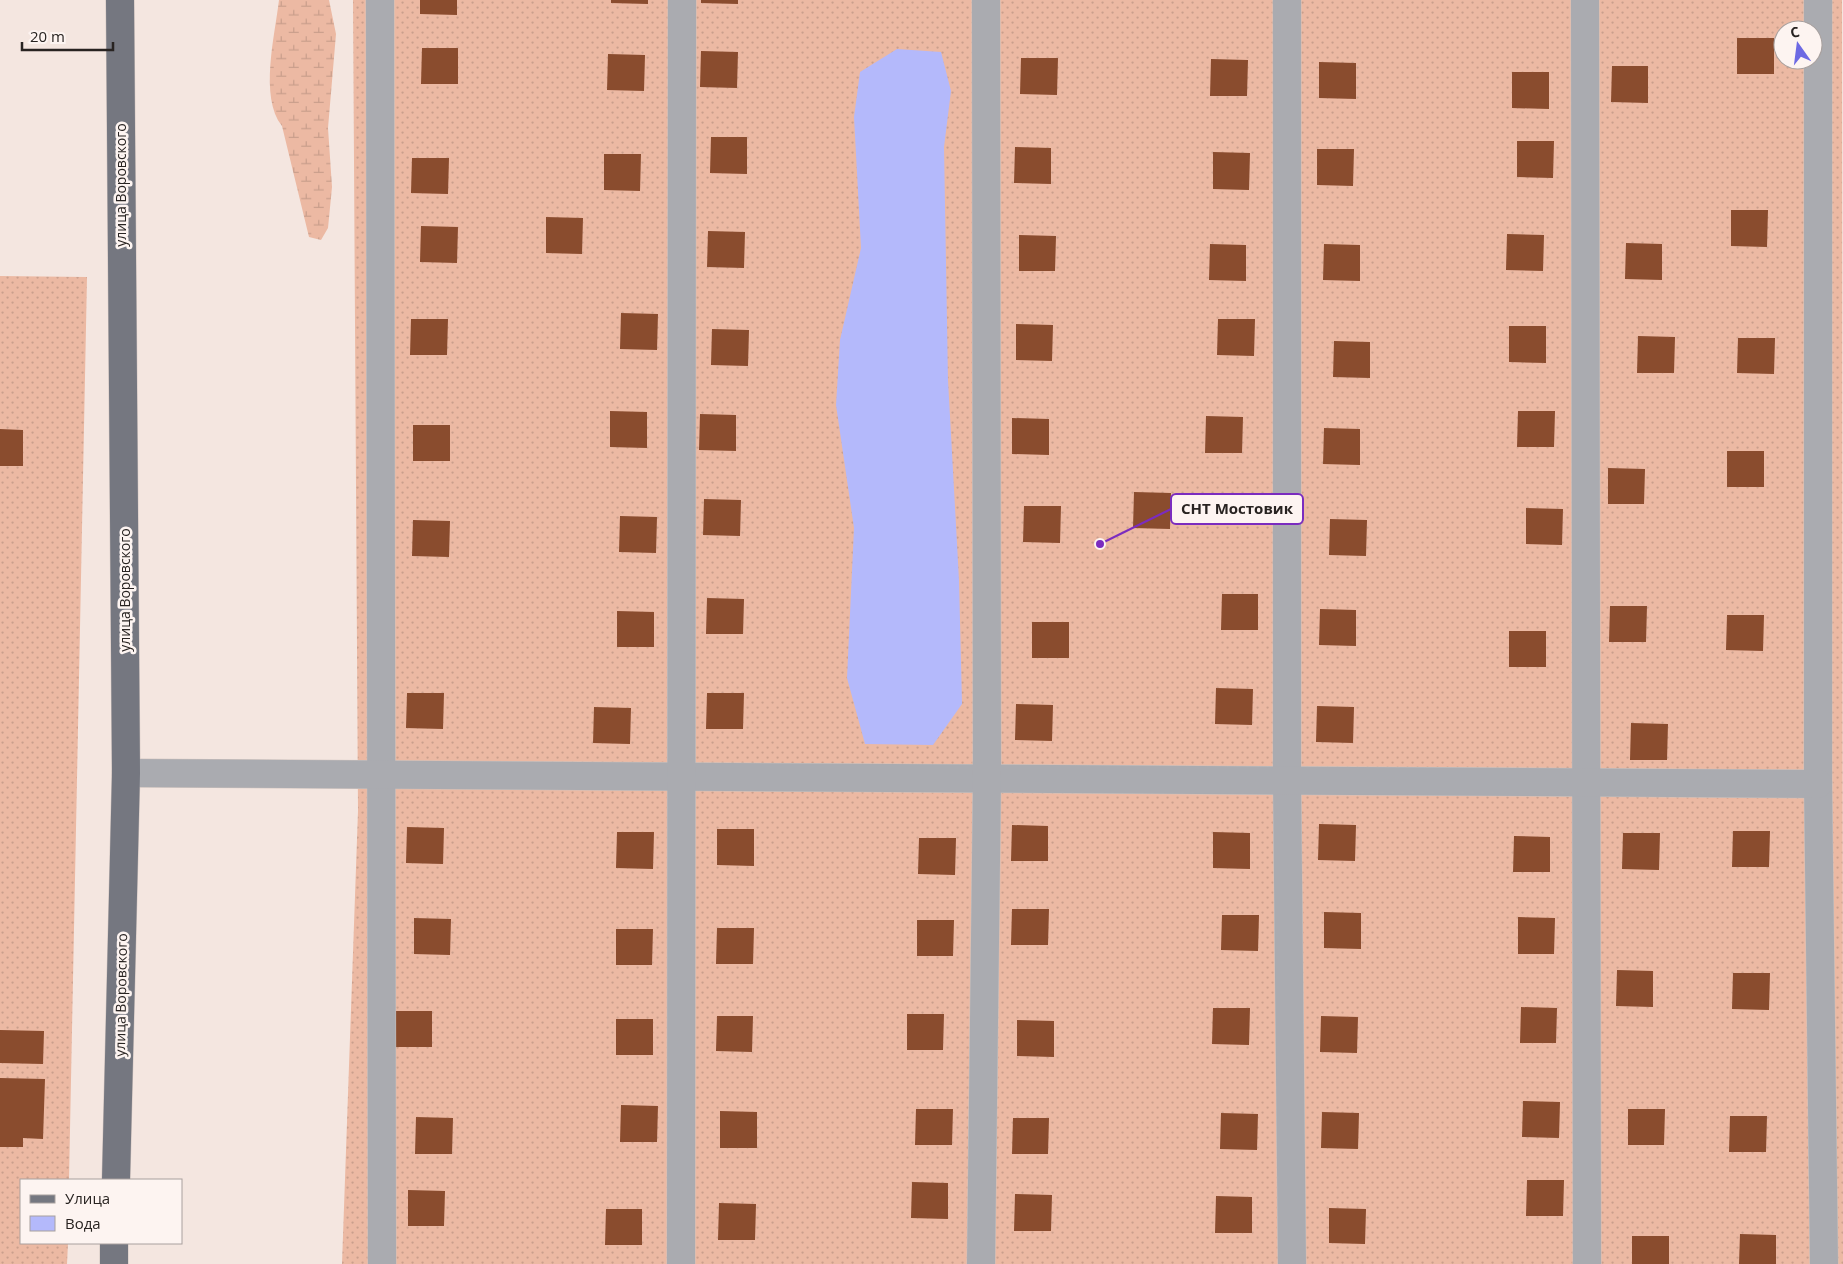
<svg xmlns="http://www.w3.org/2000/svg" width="1843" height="1264" font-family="'Open Sans',sans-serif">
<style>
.grass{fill:url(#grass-dots);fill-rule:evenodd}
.wetland{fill:url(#wetland-marsh)}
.water{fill:#b4b9fb}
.building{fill:#8a4c2e}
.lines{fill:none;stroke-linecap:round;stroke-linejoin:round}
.minor-casing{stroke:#cfc3be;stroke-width:29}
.major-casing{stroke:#cfc3be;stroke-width:29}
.minor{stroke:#aaabb0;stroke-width:28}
.major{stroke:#757780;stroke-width:28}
.labels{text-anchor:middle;stroke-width:5;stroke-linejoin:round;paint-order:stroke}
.street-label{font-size:14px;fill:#282321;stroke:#fdf4f1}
.leader{fill:none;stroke:#7b2cbf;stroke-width:2}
.callout-dot{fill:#7b2cbf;stroke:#fdf4f1;stroke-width:2}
.callout{fill:#fdf4f1;stroke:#7b2cbf;stroke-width:2}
.callout-label{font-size:15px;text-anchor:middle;font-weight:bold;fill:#282321}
</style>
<defs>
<pattern id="grass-dots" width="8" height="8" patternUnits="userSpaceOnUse" patternTransform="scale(1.25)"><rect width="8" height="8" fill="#ecb9a3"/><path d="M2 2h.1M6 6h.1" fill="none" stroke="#ca9f8c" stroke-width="1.8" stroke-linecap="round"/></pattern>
<pattern id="wetland-marsh" width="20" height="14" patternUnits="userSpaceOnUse" patternTransform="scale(1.25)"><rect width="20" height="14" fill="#ecb9a3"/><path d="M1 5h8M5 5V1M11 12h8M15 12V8" fill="none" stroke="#ca9f8c"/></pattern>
</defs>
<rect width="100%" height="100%" fill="#f4e6e0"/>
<g class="grass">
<path d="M353 0H1842L1843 1264H342L358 811ZM1783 30H1813V60H1783Z"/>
<path d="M0 276 87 277 69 1180H21V1243H68L67 1264H0Z"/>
</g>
<path class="wetland" d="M279 0H329L336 34 328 128 332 187 328 228 321 240 309 237 282 126C259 97 275 35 279 0Z"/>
<path class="water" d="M897 49 941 52 951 91 944 147 948 380 959 580 962 704 933 745 865 744 847 678 854 528 836 405 840 340 861 248 854 117 860 72Z"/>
<g class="building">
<path d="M420 0H457V15L420 14Z"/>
<path d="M611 0H648V4L611 3Z"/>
<path d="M701 0H738V4L701 3Z"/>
<rect x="1737" y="38" width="37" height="36"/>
<path d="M422 48H458V84H421Z"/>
<path d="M701 51 738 52 737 88 700 87Z"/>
<path d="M608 54 645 55 644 91 607 90Z"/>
<path d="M1021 58H1058L1057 95 1020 94Z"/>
<path d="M1211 59 1248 60 1247 96H1210Z"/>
<path d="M1319 62 1356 63V99L1319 98Z"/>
<path d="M1612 66H1648V103L1611 102Z"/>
<path d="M1512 72H1549V109L1512 108Z"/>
<path d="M711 137H747V174L710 173Z"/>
<path d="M1517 141H1554L1553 178 1517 177Z"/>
<path d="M1015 147 1051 148V184L1014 183Z"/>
<path d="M1317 149H1354L1353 186 1317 185Z"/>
<path d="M1213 152 1250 153 1249 190 1213 189Z"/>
<path d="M604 154H641L640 191 604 190Z"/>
<path d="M412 158H449L448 194 411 193Z"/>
<path d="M1731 210H1768L1767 247 1731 246Z"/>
<path d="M546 217 583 218 582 254 546 253Z"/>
<path d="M421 226 458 227 457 263 420 262Z"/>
<path d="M708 231 745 232 744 268 707 267Z"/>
<path d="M1507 234 1544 235 1543 271 1506 270Z"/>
<path d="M1019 235 1056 236 1055 271H1019Z"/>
<path d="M1626 243 1662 244V280L1625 279Z"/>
<path d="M1210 244 1246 245V281L1209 280Z"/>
<path d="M1324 244 1360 245V281L1323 280Z"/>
<path d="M621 313 658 314 657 350 620 349Z"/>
<path d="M411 319H448L447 355H410Z"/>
<path d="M1218 319H1255L1254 356 1217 355Z"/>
<path d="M1016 324 1053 325 1052 361 1016 360Z"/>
<path d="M1509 326H1546V363L1509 362Z"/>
<path d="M712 329 749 330 748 366 711 365Z"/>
<path d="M1638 336 1675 337 1674 373H1637Z"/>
<path d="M1738 338H1775L1774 374 1737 373Z"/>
<path d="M1334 341 1370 342V378L1333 377Z"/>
<path d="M610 411 647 412V448L610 447Z"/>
<path d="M1518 411H1555L1554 447H1517Z"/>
<path d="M700 414 736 415V451L699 450Z"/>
<path d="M1206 416 1243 417 1242 453H1205Z"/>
<path d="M1012 418 1049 419V455L1012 454Z"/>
<rect x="413" y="425" width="37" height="36"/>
<path d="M1324 428 1360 429V465L1323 464Z"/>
<path d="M0 429 23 430V466H0Z"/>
<rect x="1727" y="451" width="37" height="36"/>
<path d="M1608 468 1645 469 1644 504H1608Z"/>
<path d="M1134 492 1171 493 1170 529 1133 528Z"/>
<path d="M704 499 741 500 740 536 703 535Z"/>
<path d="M1024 506H1061L1060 543 1023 542Z"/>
<path d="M1526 508 1563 509 1562 545 1526 544Z"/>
<path d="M620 516 657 517 656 553 619 552Z"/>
<path d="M1330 519 1367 520 1366 556 1329 555Z"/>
<path d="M413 520 450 521 449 557 412 556Z"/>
<path d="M1222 594H1258V630H1221Z"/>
<path d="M707 598 744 599 743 634H706Z"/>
<path d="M1610 606H1647L1646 642H1609Z"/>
<path d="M1320 609 1356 610V646L1319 645Z"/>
<path d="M617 611 654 612V647H617Z"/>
<path d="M1727 615H1764L1763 651 1726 650Z"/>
<rect x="1032" y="622" width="37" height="36"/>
<rect x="1509" y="631" width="37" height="36"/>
<path d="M1216 688 1253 689 1252 725 1215 724Z"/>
<path d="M407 693H444L443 729 406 728Z"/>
<path d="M707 693H744L743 729H706Z"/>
<path d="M1016 704 1053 705 1052 741 1015 740Z"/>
<path d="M1317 706 1354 707 1353 743 1316 742Z"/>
<path d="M594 707 631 708 630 744 593 743Z"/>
<path d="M1631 723 1668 724 1667 760H1630Z"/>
<path d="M1319 824 1356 825 1355 861 1318 860Z"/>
<path d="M1012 825 1048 826V861H1011Z"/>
<path d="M407 827 444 828 443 864 406 863Z"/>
<path d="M717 829H754V866L717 865Z"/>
<path d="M1733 831H1770L1769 867H1732Z"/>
<path d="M617 832H654L653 869 616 868Z"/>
<path d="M1213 832 1250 833V869L1213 868Z"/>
<path d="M1623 833H1660L1659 870 1622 869Z"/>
<path d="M1514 836 1550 837V872H1513Z"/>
<path d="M919 838H956L955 875 918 874Z"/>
<path d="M1012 909H1049L1048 945H1011Z"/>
<path d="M1324 912 1361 913V949L1324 948Z"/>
<path d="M1222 915H1259L1258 951 1221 950Z"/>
<path d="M1518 917 1555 918 1554 954H1518Z"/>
<path d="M414 918 451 919 450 955 414 954Z"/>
<path d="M917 920H954L953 956H917Z"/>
<path d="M717 928H754L753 964H716Z"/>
<path d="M616 929H653L652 965H616Z"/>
<path d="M1617 970 1653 971V1007L1616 1006Z"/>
<path d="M1733 973H1770L1769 1010 1732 1009Z"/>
<path d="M1521 1007 1557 1008 1556 1043H1520Z"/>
<path d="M1213 1008H1250L1249 1045 1212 1044Z"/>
<rect x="395" y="1011" width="37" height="36"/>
<path d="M907 1014H944L943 1050H907Z"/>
<path d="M717 1016H753L752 1052 716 1051Z"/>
<path d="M1321 1016 1358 1017 1357 1053 1320 1052Z"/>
<rect x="616" y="1019" width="37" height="36"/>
<path d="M1017 1020 1054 1021V1057L1017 1056Z"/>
<path d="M0 1030 44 1031 43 1064 0 1063Z"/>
<path d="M0 1078 45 1079 43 1139 23 1138V1147H0Z"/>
<path d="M1523 1101 1560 1102 1559 1138 1522 1137Z"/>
<path d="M621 1105 658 1106 657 1142H620Z"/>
<path d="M916 1109H953L952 1145H915Z"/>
<path d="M1628 1109H1665L1664 1145H1628Z"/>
<path d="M720 1111 757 1112V1148H720Z"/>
<path d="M1322 1112 1359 1113 1358 1149 1321 1148Z"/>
<path d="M1221 1113 1258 1114 1257 1150 1220 1149Z"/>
<path d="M1730 1116H1767L1766 1152H1729Z"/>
<path d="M416 1117 453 1118 452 1154H415Z"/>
<path d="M1013 1118H1049L1048 1154H1012Z"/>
<path d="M1527 1180H1564L1563 1216H1526Z"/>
<path d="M912 1182 948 1183V1219L911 1218Z"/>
<path d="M408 1190 445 1191 444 1226H408Z"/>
<path d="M1015 1194 1052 1195 1051 1231H1014Z"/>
<path d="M1216 1196 1252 1197V1233H1215Z"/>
<path d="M719 1203 756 1204 755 1240H718Z"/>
<path d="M1329 1208 1366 1209 1365 1244 1329 1243Z"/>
<path d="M606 1209H642V1245H605Z"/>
<path d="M1740 1234 1776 1235V1264H1739Z"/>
<rect x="1632" y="1236" width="37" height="28"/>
</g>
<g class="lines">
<defs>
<g id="minor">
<path d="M380 0 382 1264"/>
<path d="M1287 0V781L1292 1264"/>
<path d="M1585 0 1587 1264"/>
<path d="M1818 0V784L1824 1264"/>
<path d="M126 773 1818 784"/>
<path d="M681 1264 682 0"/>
<path d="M981 1264 987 779 986 0"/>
</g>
<g id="major">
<path d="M116 1180 126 773 120 0"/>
<path d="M114 1264V1243"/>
</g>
</defs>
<use href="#minor" class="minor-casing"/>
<use href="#major" class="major-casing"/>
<use href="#minor" class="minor"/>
<use href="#major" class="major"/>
</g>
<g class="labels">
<g class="street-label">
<text transform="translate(121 185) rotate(-90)" y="5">улица Воровского</text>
<text transform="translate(125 590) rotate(-90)" y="5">улица Воровского</text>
<text transform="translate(121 995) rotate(-89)" y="5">улица Воровского</text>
</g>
</g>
<path class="leader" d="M1100 544L1171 509"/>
<circle class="callout-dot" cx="1100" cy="544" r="5"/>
<rect class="callout" x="1171" y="494" width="132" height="30" rx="5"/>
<g class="callout-label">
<text x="1237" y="514">СНТ Мостовик</text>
</g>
<rect x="20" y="1179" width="162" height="65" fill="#fdf4f1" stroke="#a8a09e"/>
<rect x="30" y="1195" width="25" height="8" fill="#757780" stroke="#a8a09e"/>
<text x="65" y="1204" font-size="15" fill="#282321">Улица</text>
<rect x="30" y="1216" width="25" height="15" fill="#b4b9fb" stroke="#a8a09e"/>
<text x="65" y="1229" font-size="15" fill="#282321">Вода</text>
<g transform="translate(1798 45) rotate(346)"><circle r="24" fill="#fdf4f1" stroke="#a8a09e"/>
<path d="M0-4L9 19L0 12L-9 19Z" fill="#6d69e3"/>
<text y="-8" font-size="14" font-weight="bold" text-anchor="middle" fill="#282321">С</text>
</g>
<path d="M22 42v8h91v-8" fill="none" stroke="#282321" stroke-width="2.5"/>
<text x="30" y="42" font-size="15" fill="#282321" stroke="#fdf4f1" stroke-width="4" paint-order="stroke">20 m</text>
</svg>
